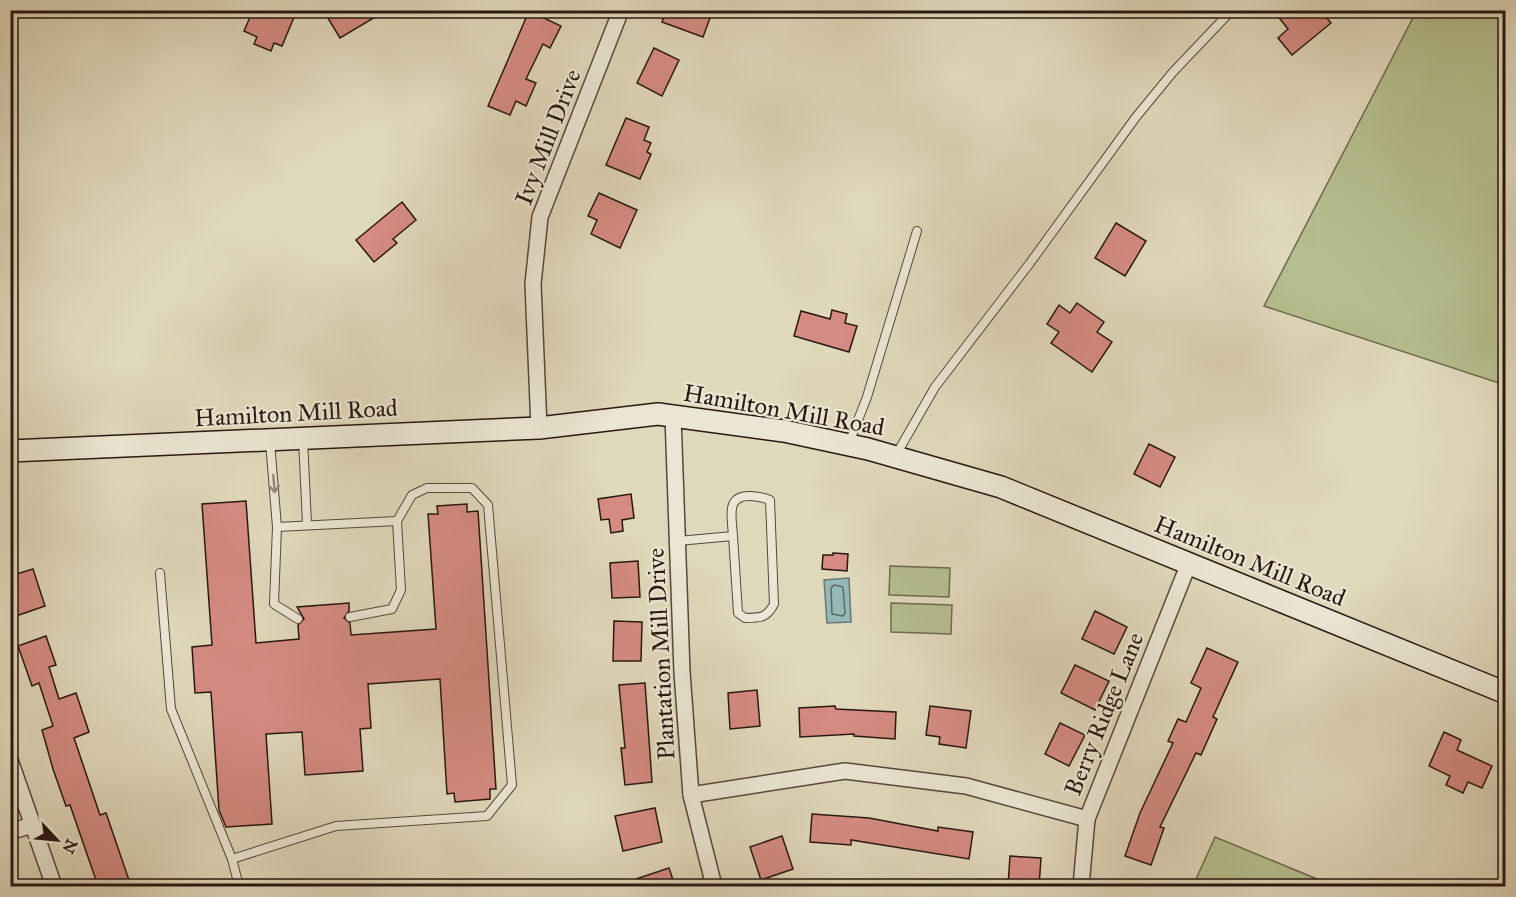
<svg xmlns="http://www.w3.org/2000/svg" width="1516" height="897" font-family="'IM FELL Great Primer',serif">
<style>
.green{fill:#b5be8e;stroke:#6f6a50;stroke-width:1.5}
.water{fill:#95b9b6;stroke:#6a7874;stroke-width:1.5}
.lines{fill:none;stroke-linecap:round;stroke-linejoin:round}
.shore{stroke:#5f6864;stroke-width:1.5}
.building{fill:#d58b82;stroke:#291711;stroke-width:1.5}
.lane-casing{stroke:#57473c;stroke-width:10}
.street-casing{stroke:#57473c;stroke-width:18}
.secondary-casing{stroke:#291711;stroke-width:24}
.lane{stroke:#ebe6d3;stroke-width:8}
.street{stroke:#ebe6d3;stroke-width:15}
.secondary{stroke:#ebe6d3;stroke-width:21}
.oneway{stroke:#94897c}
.labels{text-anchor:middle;stroke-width:4.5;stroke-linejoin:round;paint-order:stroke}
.street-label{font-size:24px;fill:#291711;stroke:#ebe6d3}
</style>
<rect width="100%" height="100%" fill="#e0d8bb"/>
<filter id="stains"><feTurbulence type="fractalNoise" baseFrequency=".00333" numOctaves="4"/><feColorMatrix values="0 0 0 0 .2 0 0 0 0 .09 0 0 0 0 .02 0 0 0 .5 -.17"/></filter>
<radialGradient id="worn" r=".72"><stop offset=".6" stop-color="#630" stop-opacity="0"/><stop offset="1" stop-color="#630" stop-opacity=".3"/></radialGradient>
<g class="green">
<path d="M1417 10 1505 11V385L1264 306Z"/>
<path d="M890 566 950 568 949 597 889 595Z"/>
<path d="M891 603 952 605 951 634 891 632Z"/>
<path d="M1215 837 1334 886H1193Z"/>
</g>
<path class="water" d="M849 578 851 622 827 623 824 580Z"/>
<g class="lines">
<path class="shore" d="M834 585 843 587 845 613 843 616 832 614 831 588Z"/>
</g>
<g class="building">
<path d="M253 10H297L282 46 274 43 271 51 254 44 257 37 244 31Z"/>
<path d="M323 10H387L340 38Z"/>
<path d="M666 10H713L703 37 662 22Z"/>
<path d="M1273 10H1320L1331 23 1292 55 1278 38 1288 29Z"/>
<path d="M529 11 561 26 550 48 543 44 526 79 536 83 526 106 516 101 510 115 488 106Z"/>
<path d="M654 48 679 60 662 96 637 83Z"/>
<path d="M626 118 649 127 644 140 651 143 647 152 651 154 640 179 606 165Z"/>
<path d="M599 193 637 210 620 248 591 234 597 220 588 216Z"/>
<path d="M402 202 416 220 393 239 397 243 374 262 356 240Z"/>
<path d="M1116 223 1146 241 1125 276 1095 258Z"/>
<path d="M1077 303 1104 322 1097 332 1112 342 1092 372 1051 343 1059 332 1047 324 1059 305 1070 313Z"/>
<path d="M832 310 847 314 845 323 857 326 849 352 794 336 801 311 830 319Z"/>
<path d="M1149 444 1175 457 1160 487 1134 474Z"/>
<path d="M631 494 634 518 622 520 623 531 611 533 609 519 601 520 598 499Z"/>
<path d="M246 501 256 643 299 639 298 625 304 619 297 607 349 603V611L344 618 350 623 351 635 436 629 428 514H438L437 506 467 504V512L478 511 496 789H490V799L455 802 454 793 447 794 440 679 368 684 371 728 360 729 363 771 305 775 302 732 266 734 272 824 226 827 219 810 211 692 195 693 192 647 212 645 202 504Z"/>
<path d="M833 553 848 554 847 571 822 569 823 555H833Z"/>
<path d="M638 561 640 597 612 598 610 563Z"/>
<path d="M33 569 45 606 16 616 10 597V576Z"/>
<path d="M1095 611 1127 627 1114 654 1082 639Z"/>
<path d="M614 621 642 622 641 661H613Z"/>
<path d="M46 636 56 665 49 667 59 699 76 693 89 732 74 738 100 815 106 813 131 886H98L70 805 66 806 53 769 42 730 53 726 39 683 32 686 18 646Z"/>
<path d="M1207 648 1238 662 1213 717 1217 719 1201 755 1196 753 1160 827 1164 828 1151 865 1125 856 1140 813 1173 743 1168 741 1178 719 1186 722 1201 688 1191 683Z"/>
<path d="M1075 665 1109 681 1095 710 1061 693Z"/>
<path d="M645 683 652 782 625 785 621 748H625L619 685Z"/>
<path d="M757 690 760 726 730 729 728 693Z"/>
<path d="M835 706 836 709 896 712 895 739 854 736V734L800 737 799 708Z"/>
<path d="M930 706 971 711 966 748 939 744 940 737 926 735Z"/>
<path d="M1060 723 1085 735 1069 766 1045 754Z"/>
<path d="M1444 732 1461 740 1457 750 1492 766 1482 788 1468 782 1463 793 1446 785 1450 776 1429 766Z"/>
<path d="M655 808 662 842 623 851 615 816Z"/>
<path d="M812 814 869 818 938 831V827L973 832 969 859 851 840V845L810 842Z"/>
<path d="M782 836 793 869 761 880 750 847Z"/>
<path d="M1010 856 1041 858 1039 886H1008Z"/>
<path d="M669 868 675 886H621V884Z"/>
</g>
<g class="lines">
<defs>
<g id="lane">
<path d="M303 439 307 524"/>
<path d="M270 442 277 527 274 604 298 619"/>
<path d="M849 443 867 397 917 231"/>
<path d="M896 455 935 387 1030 263 1136 117 1173 72 1232 10"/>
<path d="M678 541 733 536C732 517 725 495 751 496 758 497 763 497 770 500L774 604C767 618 760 618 745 618L738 613 733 536"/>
<path d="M160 573 171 709 232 859 239 886"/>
<path d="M350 617 392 609 401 590 397 521"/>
<path d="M232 859 336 826 487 816 512 785 488 505 472 488H427L412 495 397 521 277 527"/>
</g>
<g id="street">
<path d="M673 416 682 672 691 795 714 886"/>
<path d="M539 428 533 284 540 217 621 10"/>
<path d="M10 760 54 886"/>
<path d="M691 795 845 771 966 786 1087 819"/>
<path d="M10 832 32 825"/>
<path d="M1081 886 1087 819 1189 563"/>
</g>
<path id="secondary" d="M10 451 539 428 658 414 784 431 868 449 1001 487 1506 693"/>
</defs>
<use href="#lane" class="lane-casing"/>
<use href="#street" class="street-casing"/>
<use href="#secondary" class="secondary-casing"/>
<use href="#lane" class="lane"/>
<use href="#street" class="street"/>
<use href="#secondary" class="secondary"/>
</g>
<defs><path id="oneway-shaft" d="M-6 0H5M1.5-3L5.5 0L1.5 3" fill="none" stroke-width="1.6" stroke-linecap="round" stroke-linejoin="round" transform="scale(1.5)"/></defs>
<use class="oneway" href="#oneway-shaft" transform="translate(274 484) rotate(85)"/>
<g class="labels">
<g class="street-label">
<text transform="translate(548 137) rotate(-69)" y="8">Ivy Mill Drive</text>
<text transform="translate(784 410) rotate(10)" y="8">Hamilton Mill Road</text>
<text transform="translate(296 413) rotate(-3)" y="8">Hamilton Mill Road</text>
<text transform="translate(1250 561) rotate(22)" y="8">Hamilton Mill Road</text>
<text transform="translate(661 654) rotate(-93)" y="8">Plantation Mill Drive</text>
<text transform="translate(1104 714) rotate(-68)" y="8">Berry Ridge Lane</text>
</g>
</g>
<rect width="1516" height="897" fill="none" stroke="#e0d8bb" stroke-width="36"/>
<rect x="12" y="12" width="1492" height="873" fill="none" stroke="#291711" stroke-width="3"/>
<rect x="18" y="18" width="1480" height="861" fill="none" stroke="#291711" stroke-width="1.5"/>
<g transform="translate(57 840) rotate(116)" stroke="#ebe6d3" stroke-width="4.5" paint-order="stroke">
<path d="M0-4.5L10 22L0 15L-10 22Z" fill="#291711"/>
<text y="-9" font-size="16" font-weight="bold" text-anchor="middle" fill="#291711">N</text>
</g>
<rect width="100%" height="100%" filter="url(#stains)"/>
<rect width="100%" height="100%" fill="url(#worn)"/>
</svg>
